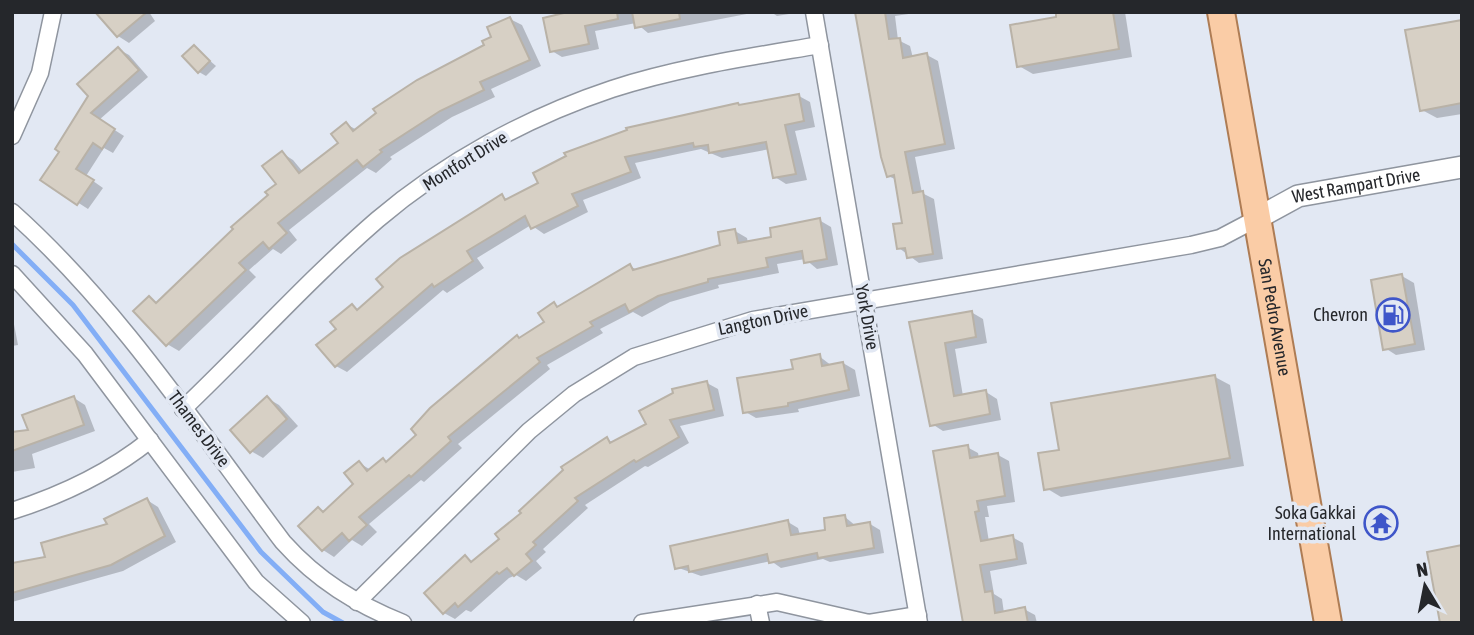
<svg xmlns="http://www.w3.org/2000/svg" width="1474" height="635" font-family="'Asap Condensed',sans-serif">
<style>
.shadow{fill:#0003}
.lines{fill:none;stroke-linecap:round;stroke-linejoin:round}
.stream{stroke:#83aef6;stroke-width:5}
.building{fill:#d7d0c5;stroke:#b9b2a7;stroke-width:2}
.minor-casing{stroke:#8f959f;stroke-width:19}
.tertiary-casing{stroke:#8f959f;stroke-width:24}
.primary-casing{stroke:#ae7c54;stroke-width:30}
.minor{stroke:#fff;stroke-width:16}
.tertiary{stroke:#fff;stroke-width:21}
.primary{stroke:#facca6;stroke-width:26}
.labels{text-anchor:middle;stroke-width:7;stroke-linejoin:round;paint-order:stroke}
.street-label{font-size:18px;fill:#25272b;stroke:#e2e8f3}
.poi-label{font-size:18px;fill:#25272b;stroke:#e2e8f3;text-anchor:end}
</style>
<rect width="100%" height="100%" fill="#e2e8f3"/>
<g class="shadow">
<path d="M97 12H149L155 21 129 43 118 36Z"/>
<path d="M576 12H757L648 33 636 23 595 31 599 49 562 57 552 51Z"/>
<path d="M771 12H795V13L777 16Z"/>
<path d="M858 12H922L895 16 898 40 910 46 913 58 927 55 938 61 943 87 955 149 915 157 922 193 934 199 943 259 919 263 899 248 904 224 897 180 888 176Z"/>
<path d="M1057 12H1125L1132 57 1033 74 1019 66 1059 18Z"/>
<path d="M510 19 522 25 541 66 491 89 495 97 452 117 390 157 392 159 376 173 367 168 289 230 297 240 281 254 273 249 249 270 256 277 179 351 167 344 149 298 158 303 270 196 278 184 282 153 293 160 303 172 340 143 346 124 357 130 487 46Z"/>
<path d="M1462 22V114L1437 118 1422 110Z"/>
<path d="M194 47 216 66 206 76 199 72Z"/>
<path d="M118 49 129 55 148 77 99 120 124 136 113 153 104 148 86 176 103 188 88 209 43 180Z"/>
<path d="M799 96 810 102 815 127 795 131 807 180 786 184 775 177 770 149 722 158 701 149 635 163 641 178 583 200 588 212 544 234 531 225 477 258 484 268 447 293 443 290 347 372 336 366 338 329 352 306 359 310 502 196 508 200 741 107Z"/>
<path d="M819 220 831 227 838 265 817 269 805 259 777 264 779 273 718 285 719 288 670 302 642 317 633 312 600 329 603 333 547 365 550 369 458 444 462 448 424 482 421 480 369 524 377 532 362 546 352 540 334 557 323 550 324 513 356 485 359 463 371 470 383 460 388 463 521 339 546 322 554 304 560 307 630 266 637 270 722 246 735 231 747 238 748 243 773 239Z"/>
<path d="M1402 276 1414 283 1425 350 1396 355 1385 348Z"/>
<path d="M971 312 983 319 987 343 955 349 963 396 986 392 997 399 1001 420 943 431 932 424 911 323Z"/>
<path d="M12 314 18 345 12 346Z"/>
<path d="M819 356 832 366 843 363 855 370 860 396 798 409 799 412 756 418 744 411 795 371Z"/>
<path d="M1215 377 1230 385 1244 466 1061 497 1046 488 1061 451Z"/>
<path d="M707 383 718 389 724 416 680 426 689 443 648 467 645 466 585 505 588 508 543 549 546 552 536 561 542 568 526 581 516 575 509 578 471 612 466 610 455 619 444 613 426 593 465 557 473 562 501 539 607 439 613 443 648 424Z"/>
<path d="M74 398 85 405 95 431 32 454 35 468 12 472V434L30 431Z"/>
<path d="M267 398 279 405 298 426 263 458 251 451Z"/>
<path d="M967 447 978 453 979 458 998 455 1009 461 1015 502 987 506 989 517H985L989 542 1012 537 1023 543 1027 564 990 571 994 594 1002 599 1004 613 1024 609 1035 615 1037 623H965Z"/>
<path d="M147 500 158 507 176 542 123 571 12 602V565L47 558 109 525Z"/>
<path d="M845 517 856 526 870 524 880 530 884 553 830 562 823 559 781 568 771 561 701 576 676 567 788 522 798 528 800 535 827 531Z"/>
</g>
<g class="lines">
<path class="stream" d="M12 244 73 305 261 552 323 612 343 623"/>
</g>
<g class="building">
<path d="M95 12H147L117 37Z"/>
<path d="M568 12H617L618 19 585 26 589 44 550 52 543 18Z"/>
<path d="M632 12H679L680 19 635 28Z"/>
<path d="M855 12H885L889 39 900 38 903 58 927 53 945 144 905 152 913 193 923 191 933 254 907 258 905 248 897 249 893 224 902 223 894 175 887 177 881 157Z"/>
<path d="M1056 12H1113L1119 49 1017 67 1010 25 1056 17Z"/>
<path d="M510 17 530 60 480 82 484 90 440 111 380 150 382 152 363 167 357 160 314 194 278 223 287 233 269 249 263 242 239 263 246 270 166 346 133 311 149 296 156 303 233 229 231 227 268 195 265 192 276 184 262 166 282 151 299 173 338 143 331 134 346 122 353 131 376 113 373 109 417 80 484 45 482 41 491 37 487 27Z"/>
<path d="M1462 20V103L1420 111 1405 30Z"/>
<path d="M194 45 210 61 198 73 182 56Z"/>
<path d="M118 47 139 70 91 113 115 129 102 149 93 143 76 169 94 180 77 205 40 180 59 152 55 149 88 96 77 84Z"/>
<path d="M799 94 804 121 785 125 796 174 773 178 766 142 709 153 708 145 694 147 693 143 625 157 631 172 572 194 578 206 531 229 525 216 467 251 473 261 434 287 432 284 335 367 316 345 336 329 330 322 352 304 357 310 383 287 376 279 400 258 502 194 505 200 538 183 533 173 566 156 564 153 627 130 626 128 738 103 739 105Z"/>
<path d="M820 218 827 259 804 263 802 251 766 258 768 267 708 279V282L658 296 629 312 625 304 590 322 593 326 537 358 540 362 448 437 451 441 411 477 409 475 359 517 367 525 349 541 342 533 322 551 298 526 318 507 323 512 353 484 344 473 359 461 367 471 383 458 386 462 416 435 411 429 430 408 517 335 519 338 544 322 538 313 554 302 557 307 630 264 633 270 720 245 718 232 735 229 738 243 771 237 770 228Z"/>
<path d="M1402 274 1415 344 1383 350 1371 280Z"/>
<path d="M972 311 976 337 945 343 954 396 986 390 990 414 930 426 909 322Z"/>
<path d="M820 354 822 366 843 362 849 390 788 403V406L743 413 737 378 793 369 791 360Z"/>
<path d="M1215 375 1230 458 1044 490 1038 453 1059 450 1051 403Z"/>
<path d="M707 381 714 410 670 420 679 437 636 462 634 460 575 498 578 501 533 542 536 545 526 554 532 561 514 576 507 568 499 574 497 572 458 607 455 603 443 614 424 593 465 555 471 562 499 539 495 534 521 513 519 511 563 470 561 467 607 437 610 443 646 424 639 411 673 393 672 389Z"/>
<path d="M74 396 84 425 12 451V432L28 430 22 415Z"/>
<path d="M267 396 287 419 250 453 230 430Z"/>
<path d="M968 445 970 458 998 453 1005 496 977 501 979 511 975 512 981 541 1013 535 1017 559 980 565 985 592 992 591 995 613 1025 607 1028 623H963L933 451Z"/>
<path d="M147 498 165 536 111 565 12 593V563L45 557 41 543 107 524 104 519Z"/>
<path d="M845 515 847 526 870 522 874 548 818 558 817 553 769 563 767 554 689 572 688 566 675 569 670 546 788 520 791 535 825 530 824 518Z"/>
<path d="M1462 545V623H1440L1427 552Z"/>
</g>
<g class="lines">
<defs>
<g id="minor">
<path d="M814 12 919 623"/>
<path d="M12 136 40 73 53 12"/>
<path d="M12 212C119 308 198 429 283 542 317 580 356 604 403 623"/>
<path d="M12 274 85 354 256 582 302 623"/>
<path d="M183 409C248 347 309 279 377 220 445 162 528 117 612 89 680 67 750 57 820 45"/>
<path d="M12 511C62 495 109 473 150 440"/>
<path d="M357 602 529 431 574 394 634 357 753 320 1191 245 1220 238 1256 219"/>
<path d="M757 604 761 623"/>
<path d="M642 623 777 602 869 623 918 615"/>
</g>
<g id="tertiary">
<path id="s1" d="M1256 219 1298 196 1462 167"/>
</g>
<g id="primary">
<path id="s2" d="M1221 12 1328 623"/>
</g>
</defs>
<use href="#minor" class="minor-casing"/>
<use href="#tertiary" class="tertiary-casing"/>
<use href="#primary" class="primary-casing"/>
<use href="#minor" class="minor"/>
<use href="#tertiary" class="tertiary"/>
<use href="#primary" class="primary"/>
</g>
<defs>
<symbol id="fuel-ring" viewBox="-11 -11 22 22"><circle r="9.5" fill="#e2e8f3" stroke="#3f56c9" stroke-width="1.5"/><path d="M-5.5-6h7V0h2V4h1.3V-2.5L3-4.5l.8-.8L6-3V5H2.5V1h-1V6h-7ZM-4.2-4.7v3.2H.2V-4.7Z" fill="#3f56c9"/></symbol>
<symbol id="temple-ring" viewBox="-11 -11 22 22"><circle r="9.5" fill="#e2e8f3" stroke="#3f56c9" stroke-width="1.5"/><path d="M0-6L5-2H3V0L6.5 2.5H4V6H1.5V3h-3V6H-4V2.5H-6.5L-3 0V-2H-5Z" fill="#3f56c9"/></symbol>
</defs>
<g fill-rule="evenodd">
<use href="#fuel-ring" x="1374" y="296" width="38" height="38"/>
<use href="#temple-ring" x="1362" y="504" width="38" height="38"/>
</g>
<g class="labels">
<g class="street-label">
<text transform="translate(465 161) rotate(-32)" y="6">Montfort Drive</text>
<text dy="6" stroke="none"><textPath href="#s1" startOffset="107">West Rampart Drive</textPath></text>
<text transform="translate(867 317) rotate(80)" y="6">York Drive</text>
<text dy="6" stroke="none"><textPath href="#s2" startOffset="310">San Pedro Avenue</textPath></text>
<text transform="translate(763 320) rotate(-12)" y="6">Langton Drive</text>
<text transform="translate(199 429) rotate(53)" y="6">Thames Drive</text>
</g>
<g class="poi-label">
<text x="1368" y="321">Chevron</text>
<text x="1356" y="519">Soka Gakkai<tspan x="1356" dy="21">International</tspan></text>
</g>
</g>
<rect width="1474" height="635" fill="none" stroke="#25272b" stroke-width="28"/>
<g transform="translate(1425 586) rotate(350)" stroke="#e2e8f3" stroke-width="5" paint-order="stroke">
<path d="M0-5L12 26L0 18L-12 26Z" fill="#25272b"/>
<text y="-10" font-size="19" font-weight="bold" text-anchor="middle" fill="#25272b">N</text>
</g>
</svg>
